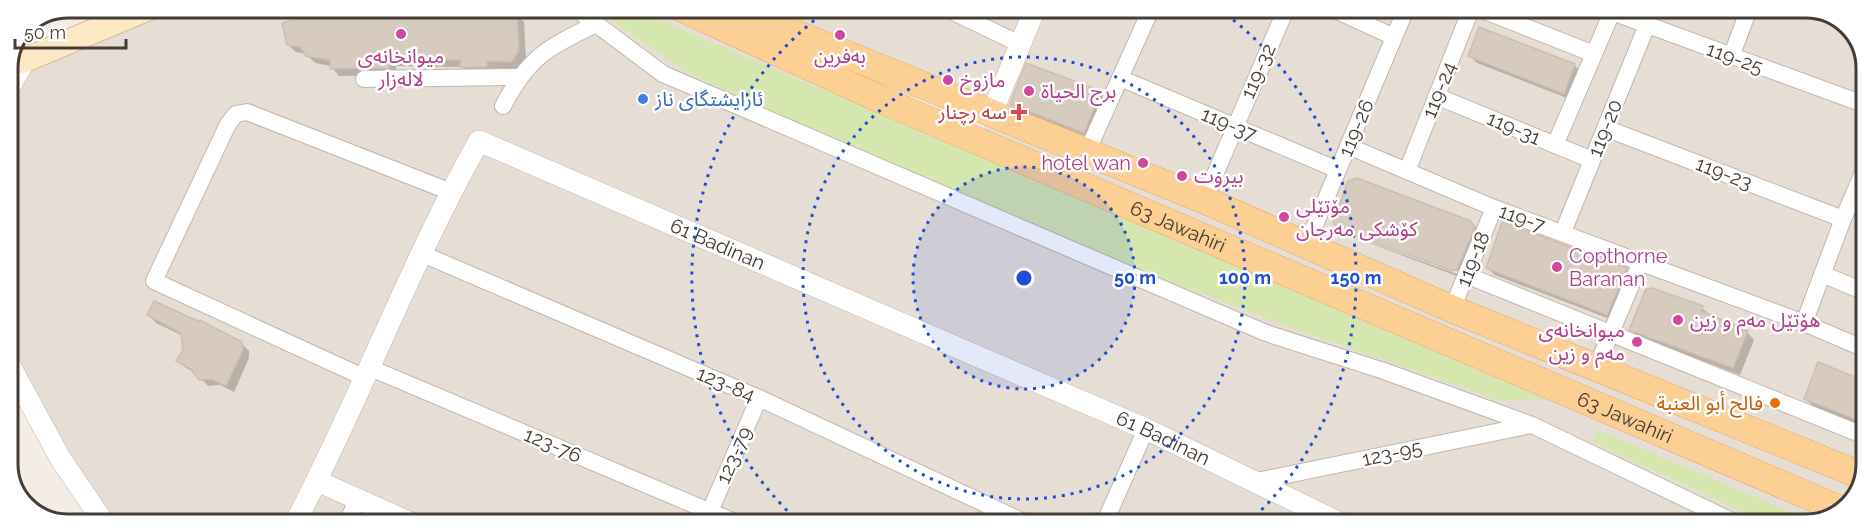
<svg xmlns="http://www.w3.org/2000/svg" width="1874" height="532" font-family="Raleway,'Noto Sans Arabic',sans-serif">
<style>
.residential{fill:#e6ded4}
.green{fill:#d5e6af}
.shadow{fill:#0003}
.building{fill:#d7cabe;stroke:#cfbeaf;stroke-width:1.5}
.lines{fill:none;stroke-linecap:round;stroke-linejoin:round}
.minor-casing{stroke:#c1b6ac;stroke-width:18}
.tertiary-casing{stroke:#c1b6ac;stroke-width:22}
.secondary-casing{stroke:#d5bc98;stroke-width:26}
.primary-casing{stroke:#e1aa65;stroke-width:28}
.minor{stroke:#fff;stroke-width:16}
.tertiary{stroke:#fff;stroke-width:21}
.secondary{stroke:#fde8c5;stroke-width:24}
.primary{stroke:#fcd095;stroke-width:27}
.ring{fill:none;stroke:#1d4ed8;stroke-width:3;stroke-dasharray:3 6}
.hotel-dot{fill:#d1479c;stroke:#fff;stroke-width:2}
.shop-dot{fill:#3f7fe0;stroke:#fff;stroke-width:2}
.health-dot{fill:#e0444e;stroke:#fff;stroke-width:2}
.food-dot{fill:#e8710a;stroke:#fff;stroke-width:2}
.labels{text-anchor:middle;stroke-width:5;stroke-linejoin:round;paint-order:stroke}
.hotel-label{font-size:20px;fill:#b23c85;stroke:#fff;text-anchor:start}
.street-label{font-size:20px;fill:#453d35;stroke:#fff}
.shop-label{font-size:20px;fill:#366cbe;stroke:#fff;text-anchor:start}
.health-label{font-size:20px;fill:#be3a42;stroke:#fff;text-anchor:end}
.food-label{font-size:20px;fill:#c56008;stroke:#fff;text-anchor:end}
.rim{fill:none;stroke:#453d35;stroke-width:3}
.centre{fill:#1d4ed8;stroke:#fff;stroke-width:3}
.ring-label{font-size:18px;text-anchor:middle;font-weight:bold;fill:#1d4ed8;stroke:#fff;stroke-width:5;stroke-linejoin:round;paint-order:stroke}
</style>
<rect width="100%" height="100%" fill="#f3ede6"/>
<path class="residential" d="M156 8H692L982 132 993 106 759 8 1822 9 1852 28 1866 63 1865 480 1843 512 1807 524 103 523 8 369V90L18 73Z"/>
<g class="green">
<path d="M598 8H632L1545 399 1498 400 1298 330 1160 278 888 165 687 72 615 23Z"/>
<path d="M1598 430 1815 522 1807 524H1769L1591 441Z"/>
</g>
<g class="shadow">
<path d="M367 8 383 11 516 15 524 22 526 59 519 68H494V74H469L462 67 396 66V75L339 76 331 66 315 63 306 54 296 52 288 45 357 10Z"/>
<path d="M1480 29 1575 66 1582 73 1572 100 1477 63 1469 55Z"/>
<path d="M1027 65 1101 92 1106 98 1090 138 1017 109 1011 103Z"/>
<path d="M1471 223 1479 231 1462 278 1343 233 1460 275 1461 272 1338 228Z"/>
<path d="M1487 268 1626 270 1633 277 1615 321 1495 275Z"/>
<path d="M1702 308 1710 315 1747 332 1754 340 1740 375 1639 337 1631 329Z"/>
<path d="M149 315 241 343 249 351V358L234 392 220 385 208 386 197 374 186 368 178 361 184 350 183 336 156 323Z"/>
<path d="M1864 377 1865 427 1813 406 1805 399 1863 381Z"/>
</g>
<g class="building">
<path d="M302 8H379L435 12 451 8 464 12 517 13 519 51 511 62 487 61V67H460L461 60 389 59V68L330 69V60L306 56 300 47 287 45 282 23 301 18Z"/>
<path d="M1479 27 1575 64 1564 94 1468 56Z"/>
<path d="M1026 63 1101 91 1084 133 1010 104Z"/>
<path d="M1357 178 1471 221 1475 227 1457 269 1453 271 1337 229 1333 222 1348 181Z"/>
<path d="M1502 222 1627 268 1607 315 1486 268Z"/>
<path d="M1652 288 1703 306 1701 311 1748 331 1733 368 1629 330 1646 289Z"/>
<path d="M154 301 198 321 200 320 242 342 243 350 226 386 211 379 199 380 191 369 176 361 183 350 181 333 147 315Z"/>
<path d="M1818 362 1865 381V423L1804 399Z"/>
</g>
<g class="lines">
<defs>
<g id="minor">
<path d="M575 8 663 74 1266 333 1384 371 1532 425 1738 524"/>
<path d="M945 8 1020 44"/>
<path d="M1333 9 1394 37"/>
<path d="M1480 9 1594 54"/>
<path d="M1604 9 1866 105"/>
<path d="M1731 57 1749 9"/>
<path d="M1120 78 1338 170"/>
<path d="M364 79 518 77"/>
<path d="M1436 96 1592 160"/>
<path d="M503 106C529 57 545 49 594 25"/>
<path d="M1605 128 1843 219"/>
<path d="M1555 145 1612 12"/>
<path d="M1348 146 1494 208 1804 323 1865 349"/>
<path d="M1087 152 1151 9"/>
<path d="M1407 171 1471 9"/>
<path d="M1204 200 1286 9"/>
<path d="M1563 232 1647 25"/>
<path d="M1306 246 1406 9"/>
<path d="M420 253 759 398 1028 524"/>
<path d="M1822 274 1865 292"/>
<path d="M1466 275 1865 436"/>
<path d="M1452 309 1494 208"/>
<path d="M1804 323 1843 219 1866 166"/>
<path d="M1597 366 1640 264"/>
<path d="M368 367 737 523"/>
<path d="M363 377 154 281 228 124 236 114 247 112 451 192"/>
<path d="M1252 482 1531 425"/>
<path d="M346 523 358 500"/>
<path d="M705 523 759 398"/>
<path d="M1104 524 1146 429"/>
</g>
<g id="tertiary">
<path d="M8 90 25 60"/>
<path d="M991 115 1035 9"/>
<path d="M8 362 60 458 104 523"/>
<path d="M317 481 411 523"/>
<path id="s1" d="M295 523C361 398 409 265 479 141L1146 429 1342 524"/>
</g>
<path id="secondary" d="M9 63 25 60 149 8"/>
<g id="primary">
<path id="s2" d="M681 8 882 100 1844 511"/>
<path d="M733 8 1204 200 1452 309 1865 477"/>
</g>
</defs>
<use href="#minor" class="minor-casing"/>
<use href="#tertiary" class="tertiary-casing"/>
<use href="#secondary" class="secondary-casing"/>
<use href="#primary" class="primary-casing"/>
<use href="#minor" class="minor"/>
<use href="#tertiary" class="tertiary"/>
<use href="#secondary" class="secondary"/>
<use href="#primary" class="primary"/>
</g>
<circle cx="1024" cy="278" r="111" fill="#1d4ed8" fill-opacity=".12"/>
<g class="ring">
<circle cx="1024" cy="278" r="111"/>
<circle cx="1024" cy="278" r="221"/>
<path d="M800 523A332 332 0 0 1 829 9M1219 9A332 332 0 0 1 1248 523"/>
</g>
<g class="hotel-dot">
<circle cx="401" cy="34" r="6"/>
<circle cx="840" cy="35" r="6"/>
<circle cx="948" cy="80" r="6"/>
<circle cx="1029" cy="91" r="6"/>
<circle cx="1143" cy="163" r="6"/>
<circle cx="1182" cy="176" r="6"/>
<circle cx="1284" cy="217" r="6"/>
<circle cx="1557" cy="267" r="6"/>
<circle cx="1678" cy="320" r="6"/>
<circle cx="1637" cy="342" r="6"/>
</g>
<circle class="shop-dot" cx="643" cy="99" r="6"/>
<path class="health-dot" d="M1016 103h6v6h6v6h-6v6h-6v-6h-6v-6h6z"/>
<circle class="food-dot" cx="1775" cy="403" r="6"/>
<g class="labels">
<g class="hotel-label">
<text x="401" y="63" text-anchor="middle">میوانخانەی<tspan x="401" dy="23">لالەزار</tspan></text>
<text x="840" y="63" text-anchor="middle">بەفرین</text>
<text x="960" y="87">مازوخ</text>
<text x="1041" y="98">برج الحياة</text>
<text x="1131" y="170" text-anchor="end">hotel wan</text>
<text x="1194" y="183">بیروت</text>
<text x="1296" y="213">مۆتێلی<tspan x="1296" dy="23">کۆشکی مەرجان</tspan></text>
<text x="1569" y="263">Copthorne<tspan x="1569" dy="23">Baranan</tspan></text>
<text x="1690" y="327">هۆتێل مەم و زین</text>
<text x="1625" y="337" text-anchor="end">میوانخانەی<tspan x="1625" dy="23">مەم و زین</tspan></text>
</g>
<g class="street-label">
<text transform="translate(1735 58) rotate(20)" y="7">119-25</text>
<text transform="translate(1258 71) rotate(-66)" y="7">119-32</text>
<text transform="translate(1439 90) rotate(-68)" y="7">119-24</text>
<text transform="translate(1229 124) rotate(23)" y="7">119-37</text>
<text transform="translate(1356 128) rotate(-67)" y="7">119-26</text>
<text transform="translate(1514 128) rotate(23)" y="7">119-31</text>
<text transform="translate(1605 128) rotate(-68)" y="7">119-20</text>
<text transform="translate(1724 173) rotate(21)" y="7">119-23</text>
<text transform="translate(1522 218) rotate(20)" y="7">119-7</text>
<text dy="7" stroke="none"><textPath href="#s2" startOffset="543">63 Jawahiri</textPath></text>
<text dy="7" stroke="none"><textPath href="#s1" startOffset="684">61 Badinan</textPath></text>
<text transform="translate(1473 259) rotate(-68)" y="7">119-18</text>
<text transform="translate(726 384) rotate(23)" y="7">123-84</text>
<text dy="7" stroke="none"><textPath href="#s2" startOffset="1029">63 Jawahiri</textPath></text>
<text dy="7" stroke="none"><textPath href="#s1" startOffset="1170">61 Badinan</textPath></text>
<text transform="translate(553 445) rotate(23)" y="7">123-76</text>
<text transform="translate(1392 453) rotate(-12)" y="7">123-95</text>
<text transform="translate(734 455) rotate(-66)" y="7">123-79</text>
</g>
<g class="shop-label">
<text x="655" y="106">ئارایشتگای ناز</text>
</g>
<g class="health-label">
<text x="1007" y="119">سه رچنار</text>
</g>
<g class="food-label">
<text x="1763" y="410">فالح أبو العنبة</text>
</g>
</g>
<path d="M0 0H1874V532H0ZM68 18H1806A50 50 0 0 1 1856 68V464A50 50 0 0 1 1806 514H68A50 50 0 0 1 18 464V68A50 50 0 0 1 68 18Z" fill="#fff" fill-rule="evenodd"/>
<path class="rim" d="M68 18H1806A50 50 0 0 1 1856 68V464A50 50 0 0 1 1806 514H68A50 50 0 0 1 18 464V68A50 50 0 0 1 68 18Z"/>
<circle cx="1024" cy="278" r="9" class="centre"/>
<g class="ring-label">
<text x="1135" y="284">50 m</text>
<text x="1245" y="284">100 m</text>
<text x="1356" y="284">150 m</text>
</g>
<path d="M15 39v9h111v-9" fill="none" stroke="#453d35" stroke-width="3"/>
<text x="24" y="39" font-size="18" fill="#453d35" stroke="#ffffff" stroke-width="4.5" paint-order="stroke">50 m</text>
</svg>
